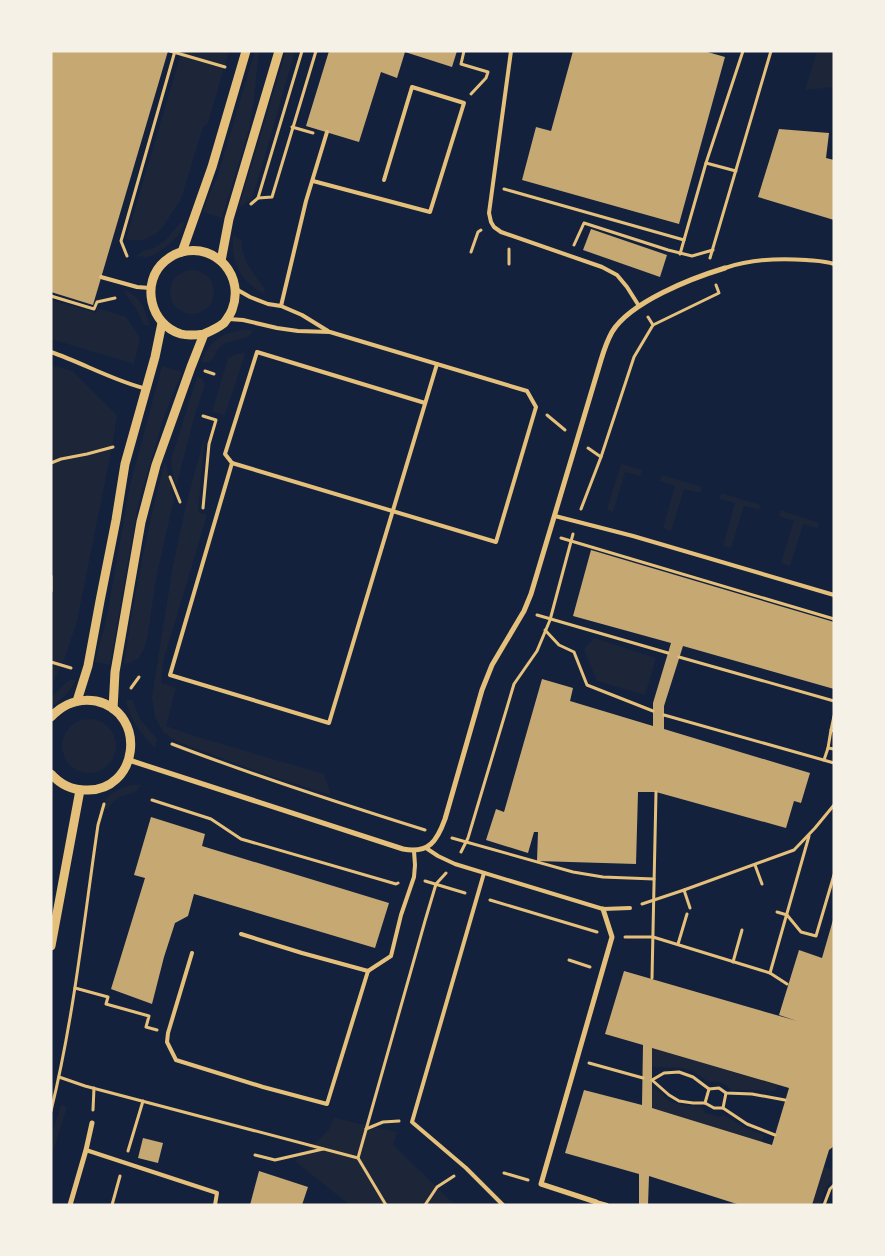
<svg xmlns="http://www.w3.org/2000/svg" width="885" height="1256" font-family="'Exo 2',sans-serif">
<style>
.green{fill:#1d2539}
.building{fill:#c6a872;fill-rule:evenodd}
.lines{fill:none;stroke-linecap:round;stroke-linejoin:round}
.path{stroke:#e5c07b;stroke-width:3}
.service{stroke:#e5c07b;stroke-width:4}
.minor{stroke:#e5c07b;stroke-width:5}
.tertiary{stroke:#e5c07b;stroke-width:9}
</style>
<rect width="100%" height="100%" fill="#14213d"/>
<g class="green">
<path d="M182 51H229L208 123 203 127 181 199 162 228 157 233 146 239 136 241 126 239Z"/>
<path d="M255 51H260L258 58 254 100 249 129 222 218 203 212 208 198 218 175Z"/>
<path d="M286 51H295L259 176 251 200 239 207Z"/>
<path d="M817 51H834V87L805 90Z"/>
<path d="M185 222 178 236 167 246 154 255 146 257 136 256 143 251 154 248 166 240 179 224Z"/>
<path d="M233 236 241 240C243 263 252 271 265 289L264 294C240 281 231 262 233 236Z"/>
<circle cx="192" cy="292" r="22"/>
<path d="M125 290C142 298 144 309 150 325H144L137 310 125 294Z"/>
<path d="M51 300 96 313 97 308 126 317 140 338 134 364 51 339Z"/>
<path d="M243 330H253C249 342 230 338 221 346 212 354 217 364 201 362 209 341 222 333 243 330Z"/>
<path d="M242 353 245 354 225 415 212 412 228 358 234 355Z"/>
<path d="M51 365 72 371 117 415 112 447 77 621 65 657 54 681 51 683Z"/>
<path d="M162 366 182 372 163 419 138 505 110 665 95 662 107 616 130 485Z"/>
<path d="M197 377 202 379 204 383V388L195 414 176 487 172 469 171 460Z"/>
<path d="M205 435 198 512 207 515 163 662 161 683 176 688 166 726 198 737 324 774 331 795 261 773 176 741 163 732 155 717 152 697 172 571 186 505Z"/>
<path d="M165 462 174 499 157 573 148 633 144 649 138 659 129 663 124 664C134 596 147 528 165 462Z"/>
<path d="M621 464 642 470 640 476 625 472 613 512 607 510Z"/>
<path d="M662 475 702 487 700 493 684 489 671 531 663 528 675 486 660 481Z"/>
<path d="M721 493 760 505 759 510 744 506 731 548 723 546 735 503 720 499Z"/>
<path d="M780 510 819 523 818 528 803 524 790 566 781 563 794 521 779 516Z"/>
<path d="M594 638 656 658 645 695 597 681 584 649Z"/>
<path d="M70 680H76C71 692 61 700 51 707V697C58 692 63 684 70 680Z"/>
<path d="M127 700H132L140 719 157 739 155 748C141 734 131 721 126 702Z"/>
<circle cx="89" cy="746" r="27"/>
<path d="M133 785H141C137 795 125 793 117 799 110 803 109 812 99 812 106 795 115 789 133 785Z"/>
<path d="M652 1048 778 1085 775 1091 760 1090H731C726 1083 718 1081 709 1082L694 1072 683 1068 652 1067Z"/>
<path d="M652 1088C660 1090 662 1095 668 1100 678 1106 690 1106 701 1107L705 1113 720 1117 724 1115 747 1129 764 1135 762 1142 652 1108Z"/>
<path d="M61 1105 67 1107 51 1158V1136Z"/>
<path d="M334 1118 397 1132 393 1145 455 1205H350L295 1161 328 1131Z"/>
<path d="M824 1166 834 1172V1180L826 1187 821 1205H812Z"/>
</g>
<g class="building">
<path d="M51 51H168L93 305 51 292Z"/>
<path d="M329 51H457L452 67 405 52 397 78 381 72 359 142 306 126Z"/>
<path d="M573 51H704L725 57 679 224 522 180 536 127 551 131Z"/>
<path d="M779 129 829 133 826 158 834 160V220L758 197Z"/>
<path d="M591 229 667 255 660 277 583 250Z"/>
<path d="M591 550 834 622V689L683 646 664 706V729L810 773 801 803 794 801 786 828 656 792H638L636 864 537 861 538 832H534L528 853 486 840 496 809 504 812 542 679 573 688 570 701 653 726V703L671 643 573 616Z"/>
<path d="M151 817 205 834 202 846 389 903 375 948 194 894 188 916 175 923 164 957 152 1004 111 989 145 878 134 875Z"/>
<path d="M833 920 834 1146 829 1150 812 1205H740L649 1176 648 1205H639V1174L565 1153 584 1090 642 1105 643 1045 605 1034 624 971 797 1021 779 1015 799 950 822 958ZM652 1048 789 1088 772 1145 652 1108Z"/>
<path d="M143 1138 163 1143 158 1163 138 1158Z"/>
<path d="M259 1171 308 1187 302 1205H250Z"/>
</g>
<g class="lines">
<g class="path">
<path d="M170 51 225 67"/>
<path d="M464 51 461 64 488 72 486 78 471 94"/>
<path d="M292 127 313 133"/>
<path d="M706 163 736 171"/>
<path d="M504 189 684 240"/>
<path d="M258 198 272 197 316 51"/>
<path d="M251 204 258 198 302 51"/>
<path d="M574 245 584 223 668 250 692 256 713 250"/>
<path d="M471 252 478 232 481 230"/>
<path d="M680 254 706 163 743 51"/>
<path d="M127 256 121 241 175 51"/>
<path d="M710 258 771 51"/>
<path d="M509 264V249"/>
<path d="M51 296 94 309 97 302 115 298"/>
<path d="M653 325 719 293 716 285"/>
<path d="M205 371 214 374"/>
<path d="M547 415 565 430"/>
<path d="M203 416 216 420 209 444 203 508"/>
<path d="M588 448 601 457"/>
<path d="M51 463 61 459 87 454 113 447"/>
<path d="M170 477 180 502"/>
<path d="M581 509 601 457 634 357 653 325 648 317"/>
<path d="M561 538 834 619"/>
<path d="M51 576V591"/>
<path d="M537 615 668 653"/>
<path d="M545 630 559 645 574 652 587 685 653 711"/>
<path d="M679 657 834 701"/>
<path d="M51 662 71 668"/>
<path d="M131 688 139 677"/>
<path d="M664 715 834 763"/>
<path d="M834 716 831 730 834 731"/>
<path d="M172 744C255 776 339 803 425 830"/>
<path d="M828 748 831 730"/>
<path d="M824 760 828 748 834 749"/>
<path d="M152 800 211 819 241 839 396 884 398 883"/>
<path d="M452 838 573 872 603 877 654 879"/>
<path d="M461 852 468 838 514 684 537 651 550 620 573 534"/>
<path d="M755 865 762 884"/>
<path d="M425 881 465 893"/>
<path d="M684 890 690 908"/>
<path d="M490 900 597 932"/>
<path d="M642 904 684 890 794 850 815 828 834 805"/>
<path d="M777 912 787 915 801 932 816 936 834 875"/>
<path d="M625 937H653L770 973 787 984"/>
<path d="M678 944 687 914"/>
<path d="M569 960 590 967"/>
<path d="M733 962 742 930"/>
<path d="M770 973 809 836"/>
<path d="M652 978 656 792"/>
<path d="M75 988 108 997 106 1004 149 1016 146 1027 157 1030"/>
<path d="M589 1063 643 1078"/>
<path d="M59 1077 85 1086 358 1158"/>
<path d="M705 1103 709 1089"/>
<path d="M723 1108 726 1093"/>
<path d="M93 1110 94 1088"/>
<path d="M51 1111C74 1017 84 920 98 825L104 804"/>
<path d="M366 1129 383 1122 399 1121"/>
<path d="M775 1135 747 1124 723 1108H714L705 1103H693L679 1101 669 1095 652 1080 664 1073 679 1072 693 1077 709 1089 719 1088 726 1093 752 1094 785 1100"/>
<path d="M128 1151 143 1101"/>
<path d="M255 1155 275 1160 323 1149"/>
<path d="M504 1173 528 1180"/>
<path d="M112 1205 120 1176"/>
<path d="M386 1205 358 1158 425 921 436 884 446 873"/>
<path d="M425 1205 437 1187 454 1176"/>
<path d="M824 1205 830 1189 834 1185"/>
</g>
<g class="service">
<path d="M511 51 489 213 491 222 494 227 501 232 602 267 617 275 627 287 639 306"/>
<path d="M313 181 430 212 464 103 412 87 384 180"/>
<path d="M725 268C751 259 778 258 806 260 816 261 825 261 834 264"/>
<path d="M101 277 137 287 150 288"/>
<path d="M236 289 250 297 268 304 281 306 302 315 328 331"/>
<path d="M281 306 306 201 327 132"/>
<path d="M229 319 243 320 277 328 298 331 330 332 527 391 536 407 496 542 232 463"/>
<path d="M51 352C83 363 114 381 147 389"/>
<path d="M425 403 257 352 225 454 232 463 170 675 329 723 437 364"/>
<path d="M555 516 633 536 834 595"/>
<path d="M426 848 438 856 455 864 603 909 630 908"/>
<path d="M484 873 412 1122 466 1168 503 1205"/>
<path d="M241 934 302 953 368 971 391 956 401 915 414 877 415 865 414 851"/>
<path d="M192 953 168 1033 167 1042 176 1060 263 1087 327 1104 368 971"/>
<path d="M86 1150 217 1193 215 1205"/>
<path d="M596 1202 607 1205"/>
</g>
<g class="minor">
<path d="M129 760 403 849C429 854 437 841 445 819L482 690 492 665 524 611 531 594 601 360C604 350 607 341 612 332 630 302 692 278 725 268"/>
<path d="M596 1202 541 1184 612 937 603 909"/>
<path d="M70 1205 86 1150 92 1123"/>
</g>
<g class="tertiary">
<path d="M182 252 212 167 246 51"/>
<path d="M221 261 229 219 279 51"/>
<path d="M77 701 88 666 100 601 116 520 125 464 155 357 162 323"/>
<path d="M113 709 115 672 141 522 156 465 191 367 204 334C211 331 218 328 224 323 227 319 230 315 232 310 245 277 217 243 182 252 176 253 170 257 165 261 140 282 150 325 181 334 189 336 196 335 204 334"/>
<path d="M51 717C63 704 79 698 96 701 149 713 138 793 85 790 72 790 60 784 51 774"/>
<path d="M51 946 80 790"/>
</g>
</g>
<rect width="885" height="1256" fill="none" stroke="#f6f1e7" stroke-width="105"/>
</svg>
